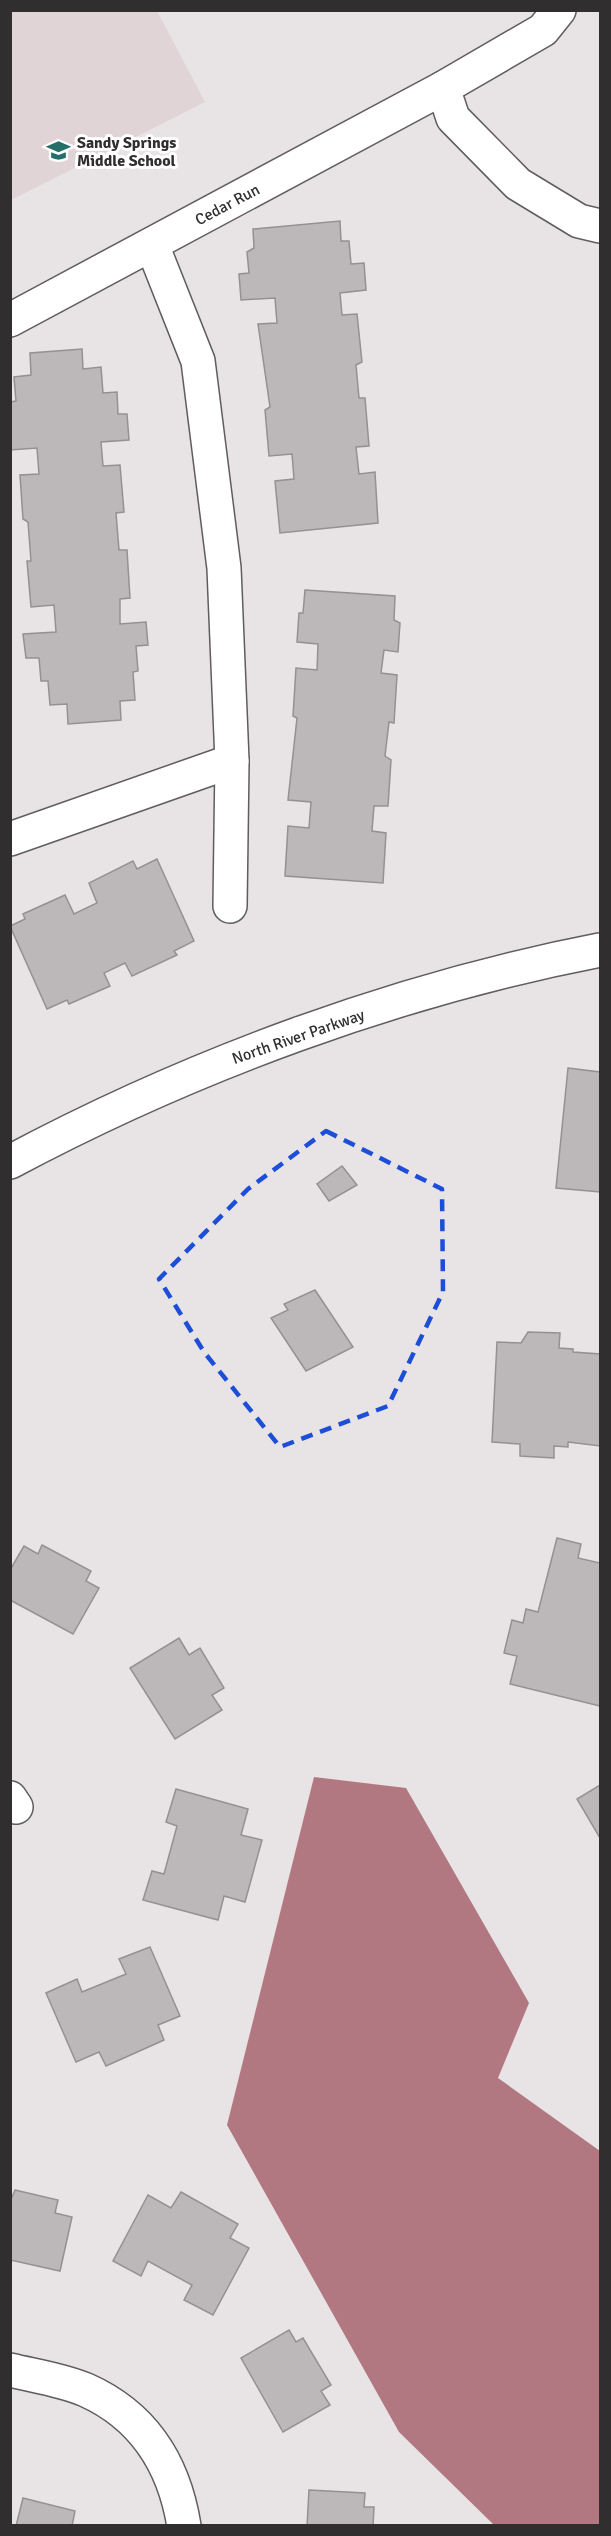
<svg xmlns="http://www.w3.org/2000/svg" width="611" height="2536" font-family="Signika,sans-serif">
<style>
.built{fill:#e1d4d6}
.water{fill:#b27882}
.building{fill:#bcb8b9;stroke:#959191;stroke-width:1.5}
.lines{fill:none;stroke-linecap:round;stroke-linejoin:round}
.minor-casing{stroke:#605d5d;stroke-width:36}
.minor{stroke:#fff;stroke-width:33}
.marked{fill:none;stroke:#1d4ed8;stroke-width:4.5;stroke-dasharray:12 8;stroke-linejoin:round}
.labels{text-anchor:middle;stroke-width:6;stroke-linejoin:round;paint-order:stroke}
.poi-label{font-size:16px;font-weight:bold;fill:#302e2f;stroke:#fff;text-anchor:start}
.street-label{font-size:16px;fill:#302e2f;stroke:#fff}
</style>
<rect width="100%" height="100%" fill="#e8e3e4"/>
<path class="built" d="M11 10 157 11 205 102 11 200Z"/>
<path class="water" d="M314 1777 406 1788 529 2003 498 2078 600 2151V2525H494L399 2432 227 2125Z"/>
<g class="building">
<path d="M340 221 341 241H349L351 264 364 263 366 290 340 293 342 315 357 314 362 362 356 365 359 398H365L369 446 356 447 359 474 375 472 378 523 280 533 275 481 294 479 292 454 269 456 265 410 270 407 258 324 277 323 275 298 241 300 239 274 249 273 247 252 254 248 253 229Z"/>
<path d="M82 349 83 369 101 367 103 393 117 392 118 414H127L129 440 101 442 103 466 120 465 124 512 116 513 119 550H127L130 598 120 599V624L146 622 148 645 136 646 138 671 133 672 135 700 120 701 121 720 68 724 67 704 50 705 48 681H41L39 658H26L23 634 56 632 54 605 31 607 27 561H31L28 522 23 519 20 475 39 474 37 448 10 450V402L16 401 14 377 31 375 30 353Z"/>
<path d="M305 590 395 596 394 620 400 623 398 652 384 650 381 673 397 675 394 723 389 722 385 756 391 760 388 806H374L372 831 386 833 383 883 285 876 288 826 309 828 311 802 288 800 297 718 293 716 296 668 317 670 318 644 297 642 299 613H303Z"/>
<path d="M157 859 194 941 174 951 177 955 132 976 125 963 104 973 110 986 69 1004 67 1000 47 1009 10 926 25 919 23 914 65 895 74 914 97 903 89 883 133 861 137 869Z"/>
<path d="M568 1068 600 1072V1192L556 1188Z"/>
<path d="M342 1166 357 1185 329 1201 317 1184Z"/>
<path d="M315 1290 353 1347 306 1371 271 1318 288 1310 284 1304Z"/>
<path d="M528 1332 560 1333 559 1348 573 1349V1352L600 1354V1446L568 1442V1447L554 1446V1458L520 1456V1444L492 1442 497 1342 521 1343Z"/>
<path d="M557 1538 581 1544 578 1558 600 1563V1706L510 1684 517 1656 504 1653 512 1620 523 1623 526 1609 538 1612Z"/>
<path d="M42 1545 91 1571 86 1581 99 1588 73 1634 10 1600V1570L24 1546 38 1554Z"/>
<path d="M179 1638 189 1655 200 1648 224 1688 212 1695 222 1710 175 1739 130 1668Z"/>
<path d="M600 1785V1838L577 1799Z"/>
<path d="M176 1789 248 1809 241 1835 262 1840 245 1902 224 1896 218 1920 143 1900 152 1871 164 1874 177 1826 166 1822Z"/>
<path d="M150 1947 180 2016 158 2025 164 2040 106 2066 99 2052 76 2062 46 1993 77 1979 82 1992 126 1974 119 1959Z"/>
<path d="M15 2190 58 2200 55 2213 72 2217 60 2271 10 2260V2202Z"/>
<path d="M181 2192 238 2224 230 2238 249 2248 213 2315 184 2300 192 2285 148 2261 141 2276 113 2261 148 2195 171 2208Z"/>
<path d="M289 2330 296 2342 303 2338 331 2385 321 2391 330 2405 283 2432 241 2358Z"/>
<path d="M309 2490 365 2493 364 2507H374L373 2526H307Z"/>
<path d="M23 2498 75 2511 72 2526H16Z"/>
</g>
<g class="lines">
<defs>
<g id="minor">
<path d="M559 10 543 30 443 88 453 118 518 184 579 221 600 226"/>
<path d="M152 245 198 361 224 568 232 761 230 906"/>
<path d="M10 320 443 88"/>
<path d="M10 839 232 761"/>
<path d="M10 1162C192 1065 398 989 600 950"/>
<path d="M10 1798 16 1807"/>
<path d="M10 2370C35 2376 63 2380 86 2390 144 2416 174 2464 184 2526"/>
</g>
</defs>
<use href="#minor" class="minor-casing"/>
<use href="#minor" class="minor"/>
</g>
<path class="marked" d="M326 1131 442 1189 443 1292 388 1406 280 1447 204 1352 159 1279 248 1189Z"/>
<defs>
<symbol id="school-bare" viewBox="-9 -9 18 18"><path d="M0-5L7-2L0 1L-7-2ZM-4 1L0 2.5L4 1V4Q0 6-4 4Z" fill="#256f69" stroke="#fff" stroke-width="2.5" paint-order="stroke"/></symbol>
</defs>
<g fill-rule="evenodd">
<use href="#school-bare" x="42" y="134" width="33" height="33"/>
</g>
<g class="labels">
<g class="poi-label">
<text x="77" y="148">Sandy Springs<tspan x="77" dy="18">Middle School</tspan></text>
</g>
<g class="street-label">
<text transform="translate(227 204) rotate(-28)" y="6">Cedar Run</text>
<text transform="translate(298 1036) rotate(-19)" y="6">North River Parkway</text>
</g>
</g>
<rect width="611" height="2536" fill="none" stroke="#302e2f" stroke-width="24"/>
</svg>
